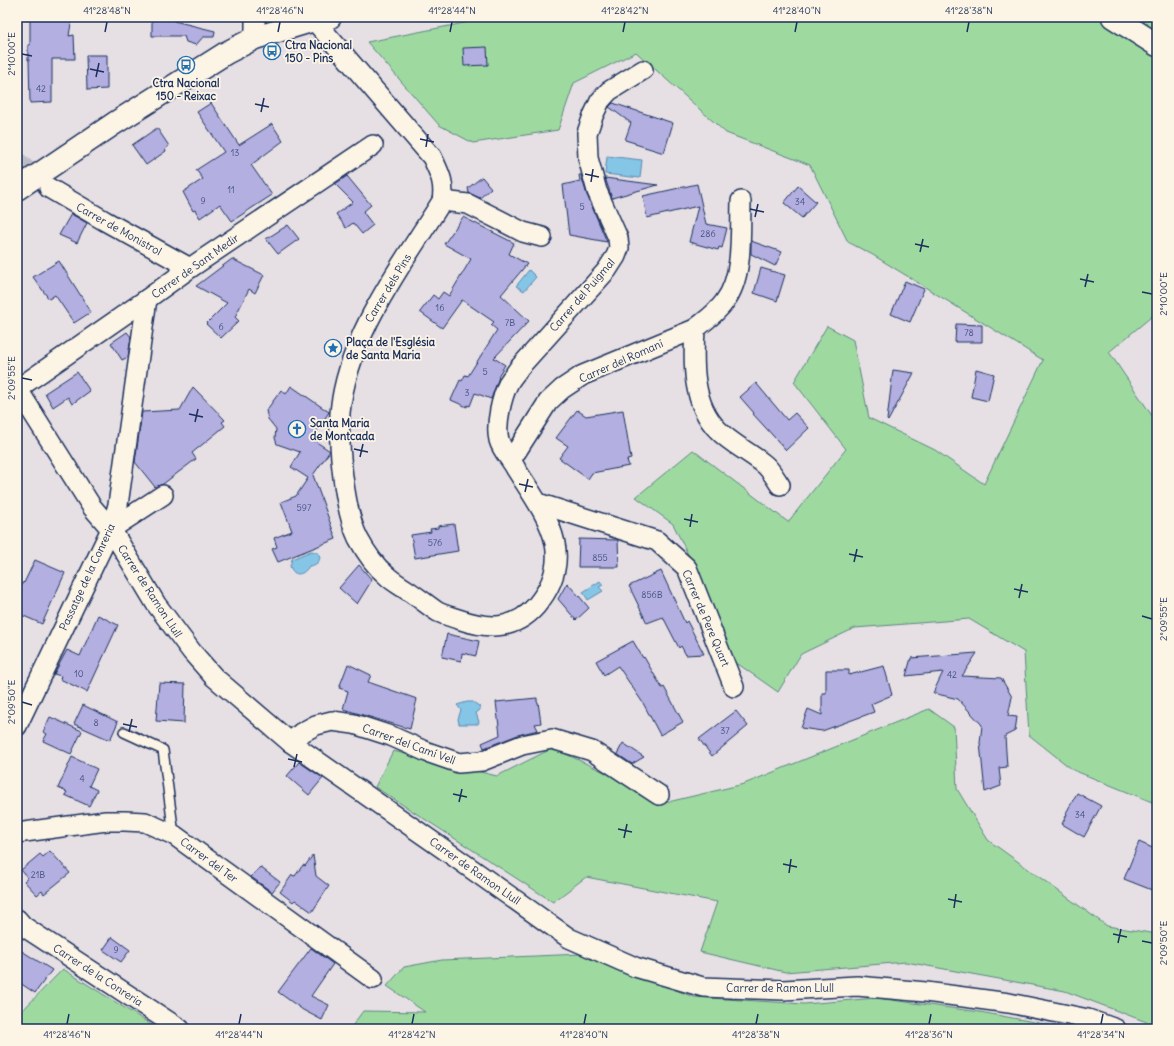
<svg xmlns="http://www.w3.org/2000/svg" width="1174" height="1046" font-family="Delius,sans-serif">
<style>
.green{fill:#9edaa0;stroke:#5c847f}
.water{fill:#85c5e6;stroke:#5b89b0}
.building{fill:#b3afe0;stroke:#1b2f5e}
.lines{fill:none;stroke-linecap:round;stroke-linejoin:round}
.minor-tunnel{stroke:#bdbdc9;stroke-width:19;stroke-dasharray:19 10;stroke-linecap:butt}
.service-casing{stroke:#1b2f5e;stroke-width:12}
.minor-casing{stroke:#1b2f5e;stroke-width:22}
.secondary-casing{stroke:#1b2f5e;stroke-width:25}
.service{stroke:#fcf5e5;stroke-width:9}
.minor{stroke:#fcf5e5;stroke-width:19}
.secondary{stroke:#fcf5e5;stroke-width:22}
.ticks{fill:none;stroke:#1b2f5e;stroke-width:1.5}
.labels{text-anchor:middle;stroke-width:3.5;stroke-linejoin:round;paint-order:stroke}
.number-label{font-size:9px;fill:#414f7e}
.poi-label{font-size:11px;font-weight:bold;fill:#1b2f5e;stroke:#fcf5e5;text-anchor:start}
.street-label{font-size:11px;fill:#1b2f5e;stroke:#fcf5e5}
.neatline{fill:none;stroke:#1b2f5e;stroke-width:1.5}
.ticks-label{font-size:10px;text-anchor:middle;fill:#1b2f5e}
</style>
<rect width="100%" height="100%" fill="#e6e0e4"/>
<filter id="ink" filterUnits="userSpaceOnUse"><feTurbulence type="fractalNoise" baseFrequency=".025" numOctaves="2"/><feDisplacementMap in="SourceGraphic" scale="8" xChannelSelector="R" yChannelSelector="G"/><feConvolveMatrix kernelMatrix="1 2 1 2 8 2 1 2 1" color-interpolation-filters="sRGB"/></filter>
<g filter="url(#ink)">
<g class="green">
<path d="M495 17H1151L1157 24V219L1155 221 1157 223V312L1109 352 1157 423V804L1073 770 1029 735 1024 652 969 619 855 628 801 654 778 692 728 657 711 601 673 524 636 497 693 450 788 522 846 449 794 382 827 326 853 340 869 418 935 450 984 484 1043 360 873 255 848 242 810 165 726 133 636 52 574 83 558 130 473 143 439 125 367 42Z"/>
<path d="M929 709 954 727 957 789 988 840 1107 926 1157 934V1026L1065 991 906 962 785 972 700 952 717 902 586 877 553 902 375 787 393 751 497 776 553 748 668 802 744 784Z"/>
<path d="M582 954 694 997 804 1004 877 998 980 1012 1072 1029H350L363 1011 425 1012 387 986 404 967 442 960Z"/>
<path d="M63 969 158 1029H17V1016Z"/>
</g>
<g class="water">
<path d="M607 156 642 160 640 178 605 174Z"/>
<path d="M529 270 536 277 524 291 516 286Z"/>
<path d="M311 551C324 552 322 565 309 566 304 575 294 578 290 566L292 559Z"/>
<path d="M600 581 603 585 599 587 603 591 588 600 583 592Z"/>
<path d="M467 702H473L480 707V710L476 713 479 722 478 724H459L458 719 461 710 457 705Z"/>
</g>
<g class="building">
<path d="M30 17H72L69 36 74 35 75 59H52V102L30 103 29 60H28V45H30Z"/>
<path d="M152 17H174V21L215 31 214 37H203L196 45 186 42 184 36H152Z"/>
<path d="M487 47 488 65 464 66 463 48Z"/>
<path d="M86 55H107V89L87 90Z"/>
<path d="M211 103 239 145 272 124 283 141 251 165 272 195 232 221 220 204 200 218 195 210 193 211 183 192 203 179 196 170 224 152 197 112Z"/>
<path d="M613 103 673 123 664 153 635 144V143L625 140 631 123 609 107Z"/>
<path d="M157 128 169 146 165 149 166 151 146 165 132 145Z"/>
<path d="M579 175H581L587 195 607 242 569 235 563 185 580 181Z"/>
<path d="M347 176 371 205 363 212 373 225 362 234 353 223 346 228 336 214 353 202 335 184Z"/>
<path d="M482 177 491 188 480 198 469 193 468 188Z"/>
<path d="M605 178 658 185 612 198Z"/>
<path d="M697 184 706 224 727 228 722 248 719 247 718 250 689 242 698 206 647 218 643 196Z"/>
<path d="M798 186 816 202 802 218 784 203Z"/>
<path d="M71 214 87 223 77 243 59 235Z"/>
<path d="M463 217 514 243 509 254 527 264 501 295 529 321 494 358 505 365 498 376 499 377 491 399 475 393 470 406 467 405V407L451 400 460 380 462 381 465 375 468 376 497 330 491 325 494 322 462 300 442 328 420 312 433 295 438 299 443 292 449 296 471 259 444 244Z"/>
<path d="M288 225 299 239 278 254 266 239Z"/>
<path d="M751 241 782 252 775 266 751 254Z"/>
<path d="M232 259 264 275 255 293 249 289 235 317 239 321 221 338 206 324 227 303 196 286Z"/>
<path d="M59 261 91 312 74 323 55 295 49 299 33 277Z"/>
<path d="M761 268 785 275 777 301 754 293Z"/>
<path d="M905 281 924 289 910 322 891 314Z"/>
<path d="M956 324 982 325V342H955Z"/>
<path d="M127 332 131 337 128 357 122 360 111 343Z"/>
<path d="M976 369 994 374 988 401 971 397Z"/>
<path d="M893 370 914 373 888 421 887 420Z"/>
<path d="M77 372 90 391 72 404 68 397 53 407 45 393Z"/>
<path d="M756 383 787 420 795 413 809 428 786 450 753 414 754 413 740 397Z"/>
<path d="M291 386 329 412 312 439 330 451 313 475 336 539 278 562 272 549 277 547 274 538 292 531 281 502 296 496 308 478 291 467 300 452 277 444 275 438 276 429 268 419 266 411 281 390 286 394Z"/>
<path d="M193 387 225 420 222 422 225 426 192 453 196 459 163 484 155 487 135 462 142 412 180 410Z"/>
<path d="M577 410 586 416 623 410 631 459 627 460 629 466 592 473 588 479 559 458 568 446 556 438Z"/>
<path d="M454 524 458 551 415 558 411 535 431 532 430 529 438 528V526Z"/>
<path d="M579 539 618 540 619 567H578Z"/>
<path d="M35 560 65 573 42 624 17 613V595L23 582 24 583Z"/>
<path d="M359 565 372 580 357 604 339 588Z"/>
<path d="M661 571 685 623 687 621 704 654 686 655 681 646 679 648 663 617 647 623 629 586Z"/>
<path d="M567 583 579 596 589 608 576 620 558 599Z"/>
<path d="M98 615 118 625 87 692 60 679 61 676 54 674 67 650 80 656Z"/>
<path d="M447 634 479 641 476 656 462 653 461 661 442 657Z"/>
<path d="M633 641 643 658 644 657 662 688 664 687 683 722 660 735 643 703 618 666 604 675 596 661Z"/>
<path d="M977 653 962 676 1001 678 1012 697 1008 716 1017 717 1015 731 1005 736 1007 767 999 768 1001 786 985 792 980 743 982 725 958 699 933 693 943 672 906 676 911 658Z"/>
<path d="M348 664 371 675 368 682 417 699 410 729 343 709 348 691 339 688Z"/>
<path d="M884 666 892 695 871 704 874 712 822 731 801 728 808 709 822 715V693H826V670H849V675Z"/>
<path d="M159 683 185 684 184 723 156 721Z"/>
<path d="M537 698V702H538L541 723 535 724 538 730 518 735 484 748 482 743 500 735 496 702Z"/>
<path d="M83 705 118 722 110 740 74 724Z"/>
<path d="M736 711 748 726 712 756 699 739Z"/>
<path d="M50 717 82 731 71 754 43 741 47 734 43 732Z"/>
<path d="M623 743 644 757 632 764 617 754Z"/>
<path d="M72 757 97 769 89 786 97 790 89 806 65 795 67 792 58 788Z"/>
<path d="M299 762 323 778 309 795 287 776Z"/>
<path d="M1077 793 1101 806 1084 837 1062 824 1067 814 1066 813Z"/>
<path d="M1139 842 1157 850V892L1124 879Z"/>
<path d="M50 851 70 873 44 894 42 891 37 895 24 881 28 878 21 870 40 854 43 857Z"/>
<path d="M313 855 316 876 329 886 312 912 295 900 293 902 280 892 292 875 295 876 303 865 305 866Z"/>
<path d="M260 867 280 882 272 892 251 877Z"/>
<path d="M112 937 130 950 121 962 103 950Z"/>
<path d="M17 948 52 970 35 993 17 981Z"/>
<path d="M311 948 333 964 311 996 329 1005 322 1020 303 1010 278 992Z"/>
</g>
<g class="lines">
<path class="minor-tunnel" d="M17 161 46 186"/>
<defs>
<path id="service" d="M124 732 163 750 174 835"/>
<g id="minor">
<path d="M255 17V38"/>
<path d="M314 20 432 157C440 174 445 183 442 201 402 265 347 336 340 413 338 446 344 509 358 538 365 551 375 566 386 575 394 583 405 588 414 595 422 600 430 607 438 612 444 615 452 617 458 619 487 629 514 631 536 606 579 555 545 515 516 469 511 459 502 451 499 440 495 424 502 396 509 382 512 377 516 373 519 368L607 270 616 256 619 248 618 238 597 191 588 158 587 133 593 116 600 101 609 91 643 70"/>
<path d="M49 188 105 221 190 268"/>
<path d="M442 201 468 204 523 232 542 237"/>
<path d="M741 201C740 231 744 276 725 301 717 313 706 320 695 329 693 363 692 404 718 430 730 443 751 453 765 465 771 470 775 478 780 485"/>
<path d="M17 388 92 507 111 529 156 604 192 652 214 677 290 742 442 848 569 938 635 967 703 987 783 990 857 986 926 992 1009 1003 1088 1019 1116 1029"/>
<path d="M17 389 147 299 190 268 373 145"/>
<path d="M511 460 548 402 562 389 583 375 695 329"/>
<path d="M538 503 657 541 687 568 734 687"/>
<path d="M111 529 163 495"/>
<path d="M17 726 111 529 118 505 147 299"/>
<path d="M290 742 301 733 316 725 332 721 354 724 391 736 427 752 459 763 482 761 522 745 552 739 592 751 659 795"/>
<path d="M17 833 106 821H125L145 822 174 835 373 979"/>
<path d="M17 919 23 926 180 1029"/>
</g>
<g id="secondary">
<path d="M1113 17 1157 45"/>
<path d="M17 189 115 123 226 53 255 38 314 20 330 17"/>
</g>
</defs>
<use href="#service" class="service-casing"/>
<use href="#minor" class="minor-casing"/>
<use href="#secondary" class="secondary-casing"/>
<use href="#service" class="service"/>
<use href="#minor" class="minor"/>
<use href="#secondary" class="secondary"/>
</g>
</g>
<path class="ticks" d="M105 32 107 22M278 32 280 22M450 32 452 22M623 32 625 22M795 32 797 22M967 32 969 22M22 54 32 56M90 69 104 72M96 77 99 63M255 104 269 107M261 112 264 98M420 139 434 142M426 147 428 134M585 174 599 177M591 182 593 169M750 209 764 212M755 217 758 204M915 244 929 247M920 252 923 239M1080 279 1094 282M1085 287 1088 274M1142 292 1152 294M22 378 32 380M189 414 203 417M195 422 198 409M354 449 368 452M360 457 363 444M519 484 533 487M525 492 528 479M684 519 698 522M690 527 692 514M849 554 863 557M854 562 857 549M1014 589 1028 592M1019 598 1022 584M1142 616 1152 619M22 702 32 705M123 724 137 727M129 732 132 719M288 759 302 762M294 767 297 754M453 794 467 797M459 802 462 789M618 829 632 832M624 838 627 824M783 864 797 867M789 873 791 859M948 899 962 902M954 908 956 894M1113 934 1127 937M1142 941 1152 943M1118 943 1121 929M67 1024 69 1014M239 1024 241 1014M412 1024 414 1014M584 1024 586 1014M756 1024 758 1014M929 1024 931 1014M1101 1024 1103 1014"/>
<defs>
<symbol id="bus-ring" viewBox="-11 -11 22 22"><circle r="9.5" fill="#fcf5e5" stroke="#1f6fb2" stroke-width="1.5"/><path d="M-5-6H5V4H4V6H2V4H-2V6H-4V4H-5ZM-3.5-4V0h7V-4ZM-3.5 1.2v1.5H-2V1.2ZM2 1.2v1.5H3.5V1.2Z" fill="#1f6fb2"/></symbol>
<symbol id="sight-ring" viewBox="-11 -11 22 22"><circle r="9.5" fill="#fcf5e5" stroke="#1f6fb2" stroke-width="1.5"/><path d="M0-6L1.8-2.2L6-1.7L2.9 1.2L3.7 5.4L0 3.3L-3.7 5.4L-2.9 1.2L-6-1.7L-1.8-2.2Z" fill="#1f6fb2"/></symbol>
<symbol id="church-ring" viewBox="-11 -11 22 22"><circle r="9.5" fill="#fcf5e5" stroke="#1f6fb2" stroke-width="1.5"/><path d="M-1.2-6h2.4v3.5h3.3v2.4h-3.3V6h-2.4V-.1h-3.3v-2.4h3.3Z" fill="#1f6fb2"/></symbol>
</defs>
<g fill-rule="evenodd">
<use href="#bus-ring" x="262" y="41" width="20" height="20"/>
<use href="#bus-ring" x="176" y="55" width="20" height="20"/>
<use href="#sight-ring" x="323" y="338" width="20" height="20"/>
<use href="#church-ring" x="287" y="419" width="20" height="20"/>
</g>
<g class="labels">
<g class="number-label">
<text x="41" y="92">42</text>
<text x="235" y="156">13</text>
<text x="231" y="193">11</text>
<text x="203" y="204">9</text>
<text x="800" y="205">34</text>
<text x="582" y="210">5</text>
<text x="708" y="237">286</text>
<text x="440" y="311">16</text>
<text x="510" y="326">7B</text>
<text x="221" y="330">6</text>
<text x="969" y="336">78</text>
<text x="485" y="375">5</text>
<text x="467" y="396">3</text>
<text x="304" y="511">597</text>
<text x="435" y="546">576</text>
<text x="600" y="561">855</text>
<text x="652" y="598">856B</text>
<text x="79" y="677">10</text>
<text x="952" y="678">42</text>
<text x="96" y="726">8</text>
<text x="725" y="734">37</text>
<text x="82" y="782">4</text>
<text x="1080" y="818">34</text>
<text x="38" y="878">21B</text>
<text x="116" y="953">9</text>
</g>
<g class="poi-label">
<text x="285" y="49">Ctra Nacional<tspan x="285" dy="13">150 - Pins</tspan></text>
<text x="186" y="87" text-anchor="middle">Ctra Nacional<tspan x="186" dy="13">150 - Reixac</tspan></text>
<text x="346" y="346">Plaça de l'Església<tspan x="346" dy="13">de Santa Maria</tspan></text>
<text x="310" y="427">Santa Maria<tspan x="310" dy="13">de Montcada</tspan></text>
</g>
<g class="street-label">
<text transform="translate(119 229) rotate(29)" y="4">Carrer de Monistrol</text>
<text transform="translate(195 266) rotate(-35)" y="4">Carrer de Sant Medir</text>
<text transform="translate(388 288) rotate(-59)" y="4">Carrer dels Pins</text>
<text transform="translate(582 295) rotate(-49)" y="4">Carrer del Puigmal</text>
<text transform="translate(621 361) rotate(-24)" y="4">Carrer del Romaní</text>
<text transform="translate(87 577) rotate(-65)" y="4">Passatge de la Conreria</text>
<text transform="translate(150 591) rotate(57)" y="4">Carrer de Ramon Llull</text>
<text transform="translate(706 618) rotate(67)" y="4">Carrer de Pere Quart</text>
<text transform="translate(409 744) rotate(20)" y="4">Carrer del Camí Vell</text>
<text transform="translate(209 860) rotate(36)" y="4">Carrer del Ter</text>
<text transform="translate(475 871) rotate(35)" y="4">Carrer de Ramon Llull</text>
<text transform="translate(98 975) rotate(33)" y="4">Carrer de la Conreria</text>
<text x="780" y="992">Carrer de Ramon Llull</text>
</g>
</g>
<rect width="1174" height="1046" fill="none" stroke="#fcf5e5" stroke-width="44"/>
<rect x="22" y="22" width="1130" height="1002" class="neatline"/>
<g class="ticks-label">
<text x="107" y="14">41°28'48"N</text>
<text x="280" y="14">41°28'46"N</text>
<text x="452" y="14">41°28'44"N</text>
<text x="625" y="14">41°28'42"N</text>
<text x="797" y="14">41°28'40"N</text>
<text x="969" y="14">41°28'38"N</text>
<text transform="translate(11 54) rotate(-90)" y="4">2°10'00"E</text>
<text transform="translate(1163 294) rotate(-90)" y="4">2°10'00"E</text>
<text transform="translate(11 378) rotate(-90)" y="4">2°09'55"E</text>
<text transform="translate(1163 619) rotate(-90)" y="4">2°09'55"E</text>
<text transform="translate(11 702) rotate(-90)" y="4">2°09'50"E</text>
<text transform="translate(1163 943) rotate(-90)" y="4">2°09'50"E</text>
<text x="67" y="1038">41°28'46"N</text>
<text x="239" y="1038">41°28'44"N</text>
<text x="412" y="1038">41°28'42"N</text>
<text x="584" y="1038">41°28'40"N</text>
<text x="756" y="1038">41°28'38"N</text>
<text x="929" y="1038">41°28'36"N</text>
<text x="1101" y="1038">41°28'34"N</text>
</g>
</svg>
